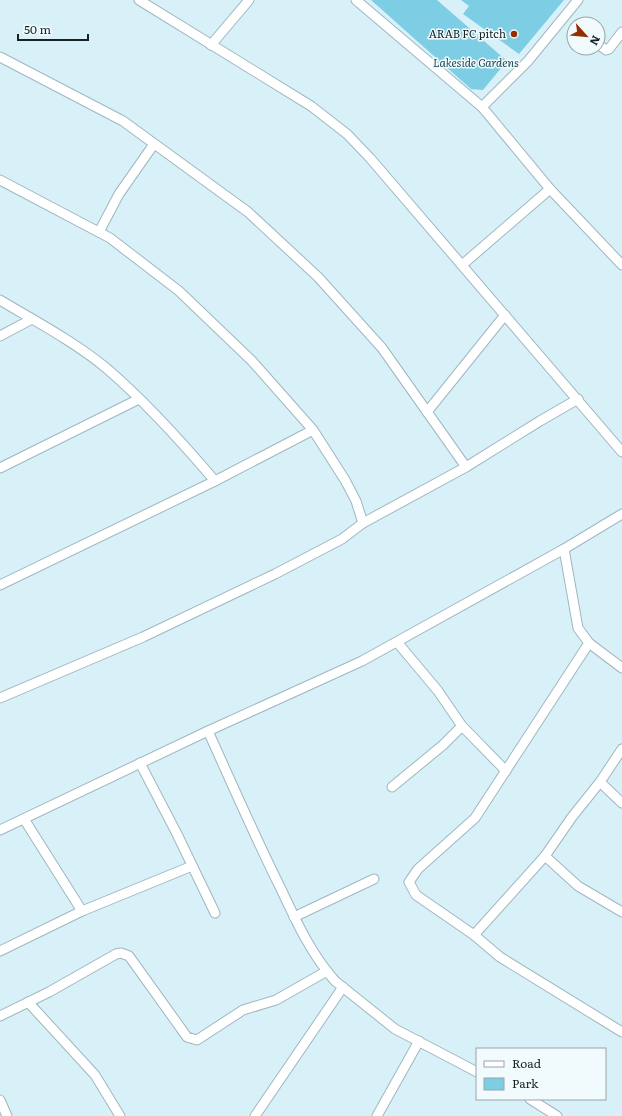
<svg xmlns="http://www.w3.org/2000/svg" width="622" height="1116" font-family="Literata,serif">
<style>
.green{fill:#7dcee5}
.lines{fill:none;stroke-linecap:round;stroke-linejoin:round}
.minor-casing{stroke:#9fb7bf;stroke-width:11}
.minor{stroke:#fff;stroke-width:9}
.poi-dot{fill:#942e03;stroke:#f1fbfe;stroke-width:1.5}
.labels{text-anchor:middle;stroke-width:3;stroke-linejoin:round;paint-order:stroke}
.poi-label{font-size:11px;fill:#182224;stroke:#f1fbfe;text-anchor:end}
.park-label{font-size:11px;font-style:italic;fill:#1d4752;stroke:#f1fbfe}
</style>
<rect width="100%" height="100%" fill="#d8f1f9"/>
<g class="green">
<path d="M371 0H437L507 61 483 90 471 89Z"/>
<path d="M461 0H564L519 54 463 14 469 6Z"/>
</g>
<g class="lines">
<defs>
<g id="minor">
<path d="M139 0 311 106 347 134 370 158 622 452"/>
<path d="M356 0 482 107 550 189 622 265"/>
<path d="M598 44 606 50 609 49 622 32"/>
<path d="M211 45 249 0"/>
<path d="M0 57 123 121 248 212 318 277 382 348 466 467"/>
<path d="M482 107 528 61 578 0"/>
<path d="M0 180 110 238 179 291 252 361 313 430 345 480 356 501 363 523"/>
<path d="M99 232 119 194 154 144"/>
<path d="M462 265 550 189"/>
<path d="M0 300C35 321 73 341 105 367 145 401 181 441 215 481"/>
<path d="M0 336 32 319"/>
<path d="M427 412 505 315"/>
<path d="M0 468 139 399"/>
<path d="M564 549 578 628 589 643 622 668"/>
<path d="M0 585 215 481 313 430"/>
<path d="M397 642 438 691 462 726 506 771"/>
<path d="M589 643 475 818 418 869 409 882 416 895 474 935 500 957 622 1032"/>
<path d="M0 698 143 637 275 574 342 539 363 523 466 467 540 421 578 399"/>
<path d="M208 731C232 784 255 837 281 889 296 921 311 954 335 981L395 1029 477 1072"/>
<path d="M140 763 177 834 215 913"/>
<path d="M600 782 622 803"/>
<path d="M392 787 443 745 462 726"/>
<path d="M24 819 82 911"/>
<path d="M0 830 208 731 362 661 564 549 622 514"/>
<path d="M545 856 578 886 622 912"/>
<path d="M294 917 374 879"/>
<path d="M474 935 545 856 572 817 600 782 622 749"/>
<path d="M0 951 82 911 192 866"/>
<path d="M28 1002 95 1075 120 1116"/>
<path d="M0 1016 49 992 116 954 121 953 129 956 187 1037 197 1040 243 1010 276 1000 327 971"/>
<path d="M530 1099 557 1116"/>
<path d="M0 1100 7 1116"/>
<path d="M255 1116 343 987"/>
<path d="M377 1116 419 1041"/>
</g>
</defs>
<use href="#minor" class="minor-casing"/>
<use href="#minor" class="minor"/>
</g>
<circle class="poi-dot" cx="514" cy="34" r="4"/>
<g class="labels">
<g class="poi-label">
<text x="506" y="38">ARAB FC pitch</text>
</g>
<g class="park-label">
<text x="476" y="67">Lakeside Gardens</text>
</g>
</g>
<rect x="476" y="1048" width="130" height="52" fill="#f1fbfe" stroke="#9aa4a7"/>
<rect x="484" y="1061" width="20" height="6" fill="#ffffff" stroke="#9aa4a7"/>
<text x="512" y="1068" font-size="12" fill="#182224">Road</text>
<rect x="484" y="1078" width="20" height="12" fill="#7dcee5" stroke="#9aa4a7"/>
<text x="512" y="1088" font-size="12" fill="#182224">Park</text>
<g transform="translate(586 36) rotate(117)"><circle r="19" fill="#f1fbfe" stroke="#9aa4a7"/>
<path d="M0-3L7 15L0 10L-7 15Z" fill="#942e03"/>
<text y="-6" font-size="11" font-weight="bold" text-anchor="middle" fill="#182224">N</text>
</g>
<path d="M18 34v6h70v-6" fill="none" stroke="#182224" stroke-width="2"/>
<text x="24" y="34" font-size="12" fill="#182224" stroke="#f1fbfe" stroke-width="3" paint-order="stroke">50 m</text>
</svg>
